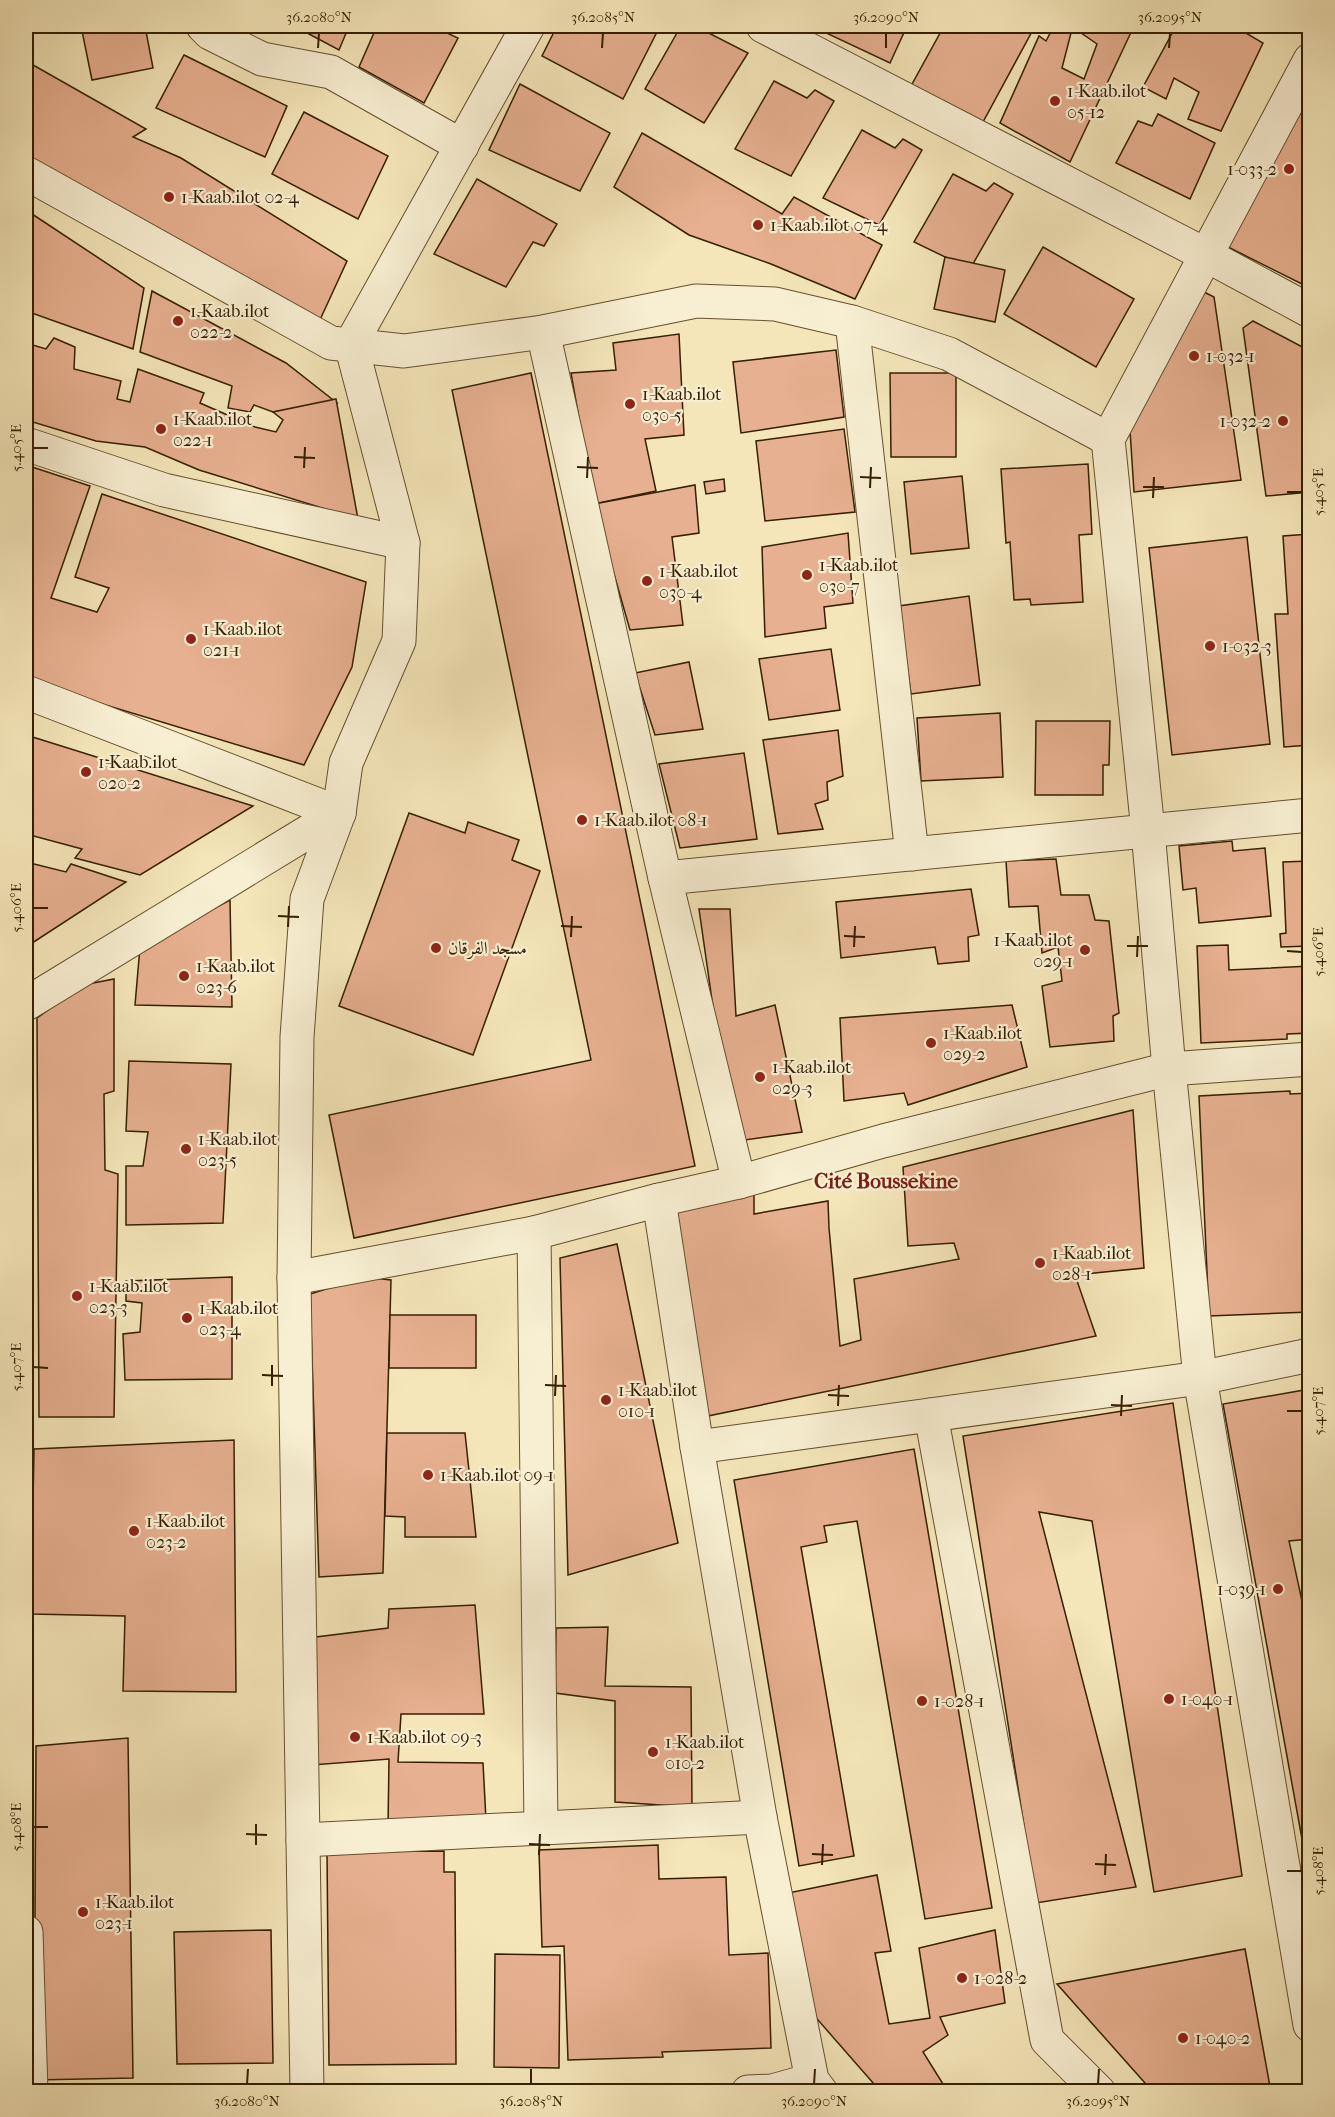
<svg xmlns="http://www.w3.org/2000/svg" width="1335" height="2117" font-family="'IM FELL French Canon',Amiri,serif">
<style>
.building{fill:#e7b090;stroke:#351e00;stroke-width:1.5}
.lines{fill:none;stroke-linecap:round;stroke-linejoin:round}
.minor-casing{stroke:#65502e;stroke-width:35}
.minor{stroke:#f8efd2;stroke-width:33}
.ticks{fill:none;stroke:#351e00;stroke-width:2}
.poi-dot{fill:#8f2418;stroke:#f8efd2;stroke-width:2}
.labels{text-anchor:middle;stroke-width:4.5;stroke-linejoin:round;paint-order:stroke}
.poi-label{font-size:18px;fill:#351e00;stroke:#f8efd2;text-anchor:start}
.quarter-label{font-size:21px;font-weight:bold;fill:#7a1f14;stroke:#f8efd2}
.neatline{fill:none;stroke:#351e00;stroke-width:2}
.ticks-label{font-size:15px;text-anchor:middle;fill:#351e00}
</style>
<rect width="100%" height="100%" fill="#f4e6b9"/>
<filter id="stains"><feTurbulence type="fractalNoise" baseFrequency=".00333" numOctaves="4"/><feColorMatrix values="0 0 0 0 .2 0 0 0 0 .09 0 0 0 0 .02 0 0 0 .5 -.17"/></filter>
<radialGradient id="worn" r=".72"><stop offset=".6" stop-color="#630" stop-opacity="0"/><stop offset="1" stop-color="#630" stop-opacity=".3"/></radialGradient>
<g class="building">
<path d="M81 26H145L153 68 92 80Z"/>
<path d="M294 26H349L339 50Z"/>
<path d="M377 26H432L458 38 424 103 359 67Z"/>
<path d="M557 26H655L659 28 623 99 542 56Z"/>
<path d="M681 26H695L748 53 704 123 645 89Z"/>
<path d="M827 26H907L890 63 824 32Z"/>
<path d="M944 26H1035L983 122 911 86Z"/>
<path d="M1054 26H1063L1072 29 1062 68 1084 79 1097 44 1071 26H1134L1070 162 1000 123 1039 36 1046 41Z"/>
<path d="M1176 26H1234L1263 43 1221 131 1188 119 1199 92 1174 78 1166 99 1143 87Z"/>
<path d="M184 55 287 106 265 157 156 108Z"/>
<path d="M26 61 146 129 133 137 181 158 347 261 319 322 162 235 26 156Z"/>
<path d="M774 81 807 98 815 90 834 101 791 176 735 149Z"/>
<path d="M520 84 610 133 580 191 489 150Z"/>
<path d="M1310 92V288L1228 247Z"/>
<path d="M304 112 388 156 358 219 272 174Z"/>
<path d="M1158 114 1215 143 1190 199 1116 163 1138 121 1152 126Z"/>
<path d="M862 130 895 148 903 139 922 150 879 225 823 198Z"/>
<path d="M642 133 782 214 794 197 882 245 855 299 771 264 689 235 614 187Z"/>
<path d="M953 174 986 191 994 183 1013 194 970 269 914 242Z"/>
<path d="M477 179 557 224 544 246 533 242 506 287 434 254Z"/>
<path d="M26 210 144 288 133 349 26 311Z"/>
<path d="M1043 247 1134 299 1096 367 1004 314Z"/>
<path d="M945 257 1005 270 995 322 934 309Z"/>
<path d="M152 291 286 363 337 403 273 412 254 405 250 412 228 408 232 386 140 352Z"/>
<path d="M1204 292 1214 297 1241 480 1134 492 1129 415Z"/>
<path d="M1253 321 1310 351V492L1266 496 1243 328Z"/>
<path d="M679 334 684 435 645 439 656 491 594 504 571 373 616 370 613 343Z"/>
<path d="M54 338 75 347 74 369 121 381 117 399 130 402 138 369 204 393 200 403 255 427 276 432 283 420 273 412 336 399 358 519 199 470 145 447 96 441 26 420V343L46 349Z"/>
<path d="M836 350 844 417 741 433 733 362Z"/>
<path d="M531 373 695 1166 354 1238 329 1115 591 1060 452 390Z"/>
<path d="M890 373H956V457H891Z"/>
<path d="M844 429 855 512 765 521 756 441Z"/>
<path d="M1088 464 1092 534 1079 535 1083 602 1031 605 1030 599 1014 600 1010 542 1006 543 1001 469Z"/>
<path d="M26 465 90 486 51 598 97 612 109 588 75 577 102 494 366 582 352 667 304 765 26 681Z"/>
<path d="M962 476 969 548 911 554 904 482Z"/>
<path d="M724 479 725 491 706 494 704 482Z"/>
<path d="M695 485 699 533 672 537 683 625 630 630 594 504Z"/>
<path d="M848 533 853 603 824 607 826 628 765 637 762 547Z"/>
<path d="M1310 534V745L1284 747 1275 614H1288L1283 536Z"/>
<path d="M1247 537 1270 744 1172 755 1149 548Z"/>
<path d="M969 596 980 685 911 694 899 606Z"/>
<path d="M831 649 840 710 769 720 759 659Z"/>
<path d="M689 662 703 729 655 735 635 673Z"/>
<path d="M1000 713 1003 777 921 781 917 718Z"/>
<path d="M1036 721H1110L1109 765H1103V795H1035Z"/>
<path d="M838 730 843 776 827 782 828 800 815 804 823 829 778 834 763 740Z"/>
<path d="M26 735 39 739 253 806 140 875 75 858 82 849 26 834Z"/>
<path d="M744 753 757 839 680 848 659 764Z"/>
<path d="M409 813 465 833 468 822 519 840 512 860 540 871 473 1055 339 1006Z"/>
<path d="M1232 841 1233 851 1265 848 1271 916 1199 923 1196 888 1183 890 1179 846Z"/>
<path d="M1056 859 1061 895H1089L1095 920 1109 921 1119 1013 1113 1016 1114 1041 1050 1047 1042 986 1062 981 1058 947 1042 953 1038 906 1009 907 1006 861Z"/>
<path d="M1310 861V946L1281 947 1280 934 1286 933 1283 862Z"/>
<path d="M26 862 66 872 71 864 126 882 26 947Z"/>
<path d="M971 889 979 935 968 937 969 961 938 964 935 947 841 958 836 902Z"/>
<path d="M230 900 232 1007 135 1005 140 947Z"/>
<path d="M699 909H730L736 1016 775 1005 802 1132 745 1140 715 1021Z"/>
<path d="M1228 945 1229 970 1310 966V1033L1287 1034V1039L1201 1043 1197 946Z"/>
<path d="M114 979V1091L104 1094 105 1170 118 1174 114 1417H39L37 1018 83 985Z"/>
<path d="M1012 1005 1027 1067 908 1105 904 1093 844 1101 840 1018Z"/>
<path d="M129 1061 231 1064 223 1223 126 1225V1166H143L148 1132 126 1131Z"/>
<path d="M1290 1091V1094L1310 1093V1312L1209 1316 1199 1096Z"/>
<path d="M1133 1110 1144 1268 1075 1275 1096 1336 703 1417 674 1209 754 1193V1214L828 1201 829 1228 840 1346 861 1340 854 1279 959 1259 954 1243 908 1246 903 1167Z"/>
<path d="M617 1244 678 1543 568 1575 560 1258Z"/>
<path d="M232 1277V1379L125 1380 123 1334 140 1332 142 1303 126 1301V1281Z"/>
<path d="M365 1277 391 1280 383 1573 319 1577 310 1294Z"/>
<path d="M390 1315H476V1368H389Z"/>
<path d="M1310 1389V1539L1289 1541 1310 1638V1883L1223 1404Z"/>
<path d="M1173 1403 1242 1876 1154 1892 1092 1521 1039 1512 1136 1887 1036 1903 963 1436Z"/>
<path d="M387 1433H465L476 1537H405V1517L385 1516Z"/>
<path d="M234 1440 236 1692 123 1691 125 1616 31 1614 34 1449Z"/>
<path d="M914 1449 992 1908 925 1919 857 1521 824 1526 827 1542 801 1547 854 1856 799 1866 734 1480Z"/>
<path d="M475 1605 484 1714H401L398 1762 483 1763 486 1820 388 1828 389 1759 312 1765 308 1638 388 1628 389 1609Z"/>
<path d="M608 1627 605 1686 691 1687 692 1807 615 1802V1701L555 1693 556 1628Z"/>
<path d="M128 1738 133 2078 34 2080 36 1746Z"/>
<path d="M658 1845 659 1879 726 1877 729 1955 768 1953 771 2048 662 2052 663 2057 568 2060 564 1946 542 1947 539 1850Z"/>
<path d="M444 1851V1872H455L456 2064 329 2065 327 1852Z"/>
<path d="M877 1875 891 1951 875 1953 889 2024 930 2018 919 1948 995 1930 1005 2003 940 2017 948 2035 923 2052 948 2092H881L811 2012 788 1893Z"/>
<path d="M271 1930 273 2063 177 2064 174 1932Z"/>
<path d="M1245 1949 1271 2092H1153L1057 1984Z"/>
<path d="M495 1954 560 1955 559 2068 494 2067Z"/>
</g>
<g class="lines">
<defs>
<g id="minor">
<path d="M203 26 210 33 262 59 331 72 462 146"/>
<path d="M763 26 1206 255 1310 311"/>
<path d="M1310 60 1108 439 1148 831 1169 1069 1200 1378 1310 2025"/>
<path d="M26 173 331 343 404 351 543 332 696 301 775 304 852 322 949 354 1108 439"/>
<path d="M852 322 912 854"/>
<path d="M543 332 665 878 739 1182"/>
<path d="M26 444 164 490 403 543"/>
<path d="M26 692 339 813"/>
<path d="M665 878 1310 815"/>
<path d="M26 1004 339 813"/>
<path d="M659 1200 697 1447 760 1817 812 2080 821 2092"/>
<path d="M534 1233 541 1828"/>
<path d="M294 1278 534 1233 659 1200 739 1182 883 1141 1169 1069 1310 1059"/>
<path d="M931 1415 1047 2040 1099 2092"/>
<path d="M697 1447 1200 1378 1310 1355"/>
<path d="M303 1840 760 1817"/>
<path d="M26 1932 31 2092"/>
<path d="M307 2092 294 1278 297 1037 307 899 339 813 346 763 399 641 403 543 351 344 528 26"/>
<path d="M748 2092 772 2091 812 2080"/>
</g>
</defs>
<use href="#minor" class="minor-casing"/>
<use href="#minor" class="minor"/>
</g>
<path class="ticks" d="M318 48 319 33M602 48 603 33M886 48V33M1169 48 1170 33M33 448H48M294 457 315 458M577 467 598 468M304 468 305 447M860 477 881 478M587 478 588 457M1143 487H1164M870 488 871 467M1287 492H1302M1153 498 1154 477M33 908H48M278 916 299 917M561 926 582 927M288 927 289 906M844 936 865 937M571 937 572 916M1127 946H1148M854 947 855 926M1287 951 1302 952M1137 957 1138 936M33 1367 48 1368M262 1375 283 1376M545 1385 566 1386M272 1386V1365M828 1395 849 1396M555 1396 556 1375M1111 1405 1132 1406M838 1406 839 1385M1287 1411H1302M1121 1416 1122 1395M33 1827H48M246 1834 267 1835M529 1844 550 1845M256 1845V1824M812 1854 833 1855M539 1855 540 1834M1095 1864 1116 1865M822 1865 823 1844M1287 1871H1302M1105 1875 1106 1854M247 2084 248 2069M531 2084V2069M814 2084 815 2069M1098 2084 1099 2069"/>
<g class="poi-dot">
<circle cx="1055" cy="101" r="6"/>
<circle cx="1289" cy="169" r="6"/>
<circle cx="169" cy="197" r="6"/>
<circle cx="758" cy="225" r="6"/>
<circle cx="178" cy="321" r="6"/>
<circle cx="1194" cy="356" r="6"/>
<circle cx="630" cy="404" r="6"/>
<circle cx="1283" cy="421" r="6"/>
<circle cx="161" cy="429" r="6"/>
<circle cx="807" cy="575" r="6"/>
<circle cx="647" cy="581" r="6"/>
<circle cx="191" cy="639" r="6"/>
<circle cx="1210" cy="646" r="6"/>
<circle cx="86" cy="772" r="6"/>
<circle cx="582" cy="820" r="6"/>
<circle cx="436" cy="948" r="6"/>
<circle cx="1085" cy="950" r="6"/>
<circle cx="184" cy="976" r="6"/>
<circle cx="931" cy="1043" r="6"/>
<circle cx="760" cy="1077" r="6"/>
<circle cx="186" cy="1149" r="6"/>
<circle cx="1040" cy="1263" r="6"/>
<circle cx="77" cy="1296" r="6"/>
<circle cx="187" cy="1318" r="6"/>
<circle cx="606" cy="1400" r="6"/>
<circle cx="428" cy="1475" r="6"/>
<circle cx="134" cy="1531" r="6"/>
<circle cx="1278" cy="1589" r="6"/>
<circle cx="1169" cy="1699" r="6"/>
<circle cx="922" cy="1701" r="6"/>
<circle cx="355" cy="1737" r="6"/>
<circle cx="653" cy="1752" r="6"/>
<circle cx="83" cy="1912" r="6"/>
<circle cx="962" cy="1978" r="6"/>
<circle cx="1183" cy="2038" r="6"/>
</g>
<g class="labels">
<g class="poi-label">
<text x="1067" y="97">1-Kaab.ilot<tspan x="1067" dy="21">05-12</tspan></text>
<text x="1277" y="175" text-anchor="end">1-033-2</text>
<text x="181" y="203">1-Kaab.ilot 02-4</text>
<text x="770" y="231">1-Kaab.ilot 07-4</text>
<text x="190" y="317">1-Kaab.ilot<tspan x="190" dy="21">022-2</tspan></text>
<text x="1206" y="362">1-032-1</text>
<text x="642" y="400">1-Kaab.ilot<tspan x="642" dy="21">030-5</tspan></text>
<text x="173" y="425">1-Kaab.ilot<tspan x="173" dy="21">022-1</tspan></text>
<text x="1271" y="427" text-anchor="end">1-032-2</text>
<text x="819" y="571">1-Kaab.ilot<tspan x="819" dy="21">030-7</tspan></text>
<text x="659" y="577">1-Kaab.ilot<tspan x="659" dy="21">030-4</tspan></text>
<text x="203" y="635">1-Kaab.ilot<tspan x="203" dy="21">021-1</tspan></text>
<text x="1222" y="652">1-032-3</text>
<text x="98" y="768">1-Kaab.ilot<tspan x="98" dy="21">020-2</tspan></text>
<text x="594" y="826">1-Kaab.ilot 08-1</text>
<text x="1073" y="946" text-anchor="end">1-Kaab.ilot<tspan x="1073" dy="21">029-1</tspan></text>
<text x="448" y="954">مسجد الفرقان</text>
<text x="196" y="972">1-Kaab.ilot<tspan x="196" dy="21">023-6</tspan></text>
<text x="943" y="1039">1-Kaab.ilot<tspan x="943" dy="21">029-2</tspan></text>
<text x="772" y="1073">1-Kaab.ilot<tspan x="772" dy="21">029-3</tspan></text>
<text x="198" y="1145">1-Kaab.ilot<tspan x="198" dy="21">023-5</tspan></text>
<text x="1052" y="1259">1-Kaab.ilot<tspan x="1052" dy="21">028-1</tspan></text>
<text x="89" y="1292">1-Kaab.ilot<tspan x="89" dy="21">023-3</tspan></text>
<text x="199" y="1314">1-Kaab.ilot<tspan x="199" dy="21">023-4</tspan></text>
<text x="618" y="1396">1-Kaab.ilot<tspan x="618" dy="21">010-1</tspan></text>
<text x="440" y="1481">1-Kaab.ilot 09-1</text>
<text x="146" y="1527">1-Kaab.ilot<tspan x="146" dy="21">023-2</tspan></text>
<text x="1266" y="1595" text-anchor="end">1-039-1</text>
<text x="1181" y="1705">1-040-1</text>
<text x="934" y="1707">1-028-1</text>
<text x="367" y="1743">1-Kaab.ilot 09-3</text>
<text x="665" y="1748">1-Kaab.ilot<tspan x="665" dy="21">010-2</tspan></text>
<text x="95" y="1908">1-Kaab.ilot<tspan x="95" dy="21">023-1</tspan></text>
<text x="974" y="1984">1-028-2</text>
<text x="1195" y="2044">1-040-2</text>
</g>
<g class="quarter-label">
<text x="886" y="1188">Cité Boussekine</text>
</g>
</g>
<rect width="1335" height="2117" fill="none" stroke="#f4e6b9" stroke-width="66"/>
<rect x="33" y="33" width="1269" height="2051" class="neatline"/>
<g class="ticks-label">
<text x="319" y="22">36.2080°N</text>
<text x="603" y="22">36.2085°N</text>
<text x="886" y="22">36.2090°N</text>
<text x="1170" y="22">36.2095°N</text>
<text transform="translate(16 448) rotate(-90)" y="5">5.405°E</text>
<text transform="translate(1318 492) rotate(-90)" y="5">5.405°E</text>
<text transform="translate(16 908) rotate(-90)" y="5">5.406°E</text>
<text transform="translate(1318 952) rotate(-90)" y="5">5.406°E</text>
<text transform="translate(16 1367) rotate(-90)" y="5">5.407°E</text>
<text transform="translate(1318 1411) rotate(-90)" y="5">5.407°E</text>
<text transform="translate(16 1827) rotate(-90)" y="5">5.408°E</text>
<text transform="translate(1318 1871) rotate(-90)" y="5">5.408°E</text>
<text x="247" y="2106">36.2080°N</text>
<text x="531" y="2106">36.2085°N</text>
<text x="814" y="2106">36.2090°N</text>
<text x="1098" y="2106">36.2095°N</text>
</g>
<rect width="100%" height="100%" filter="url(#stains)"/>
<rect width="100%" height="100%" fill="url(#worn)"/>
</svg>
